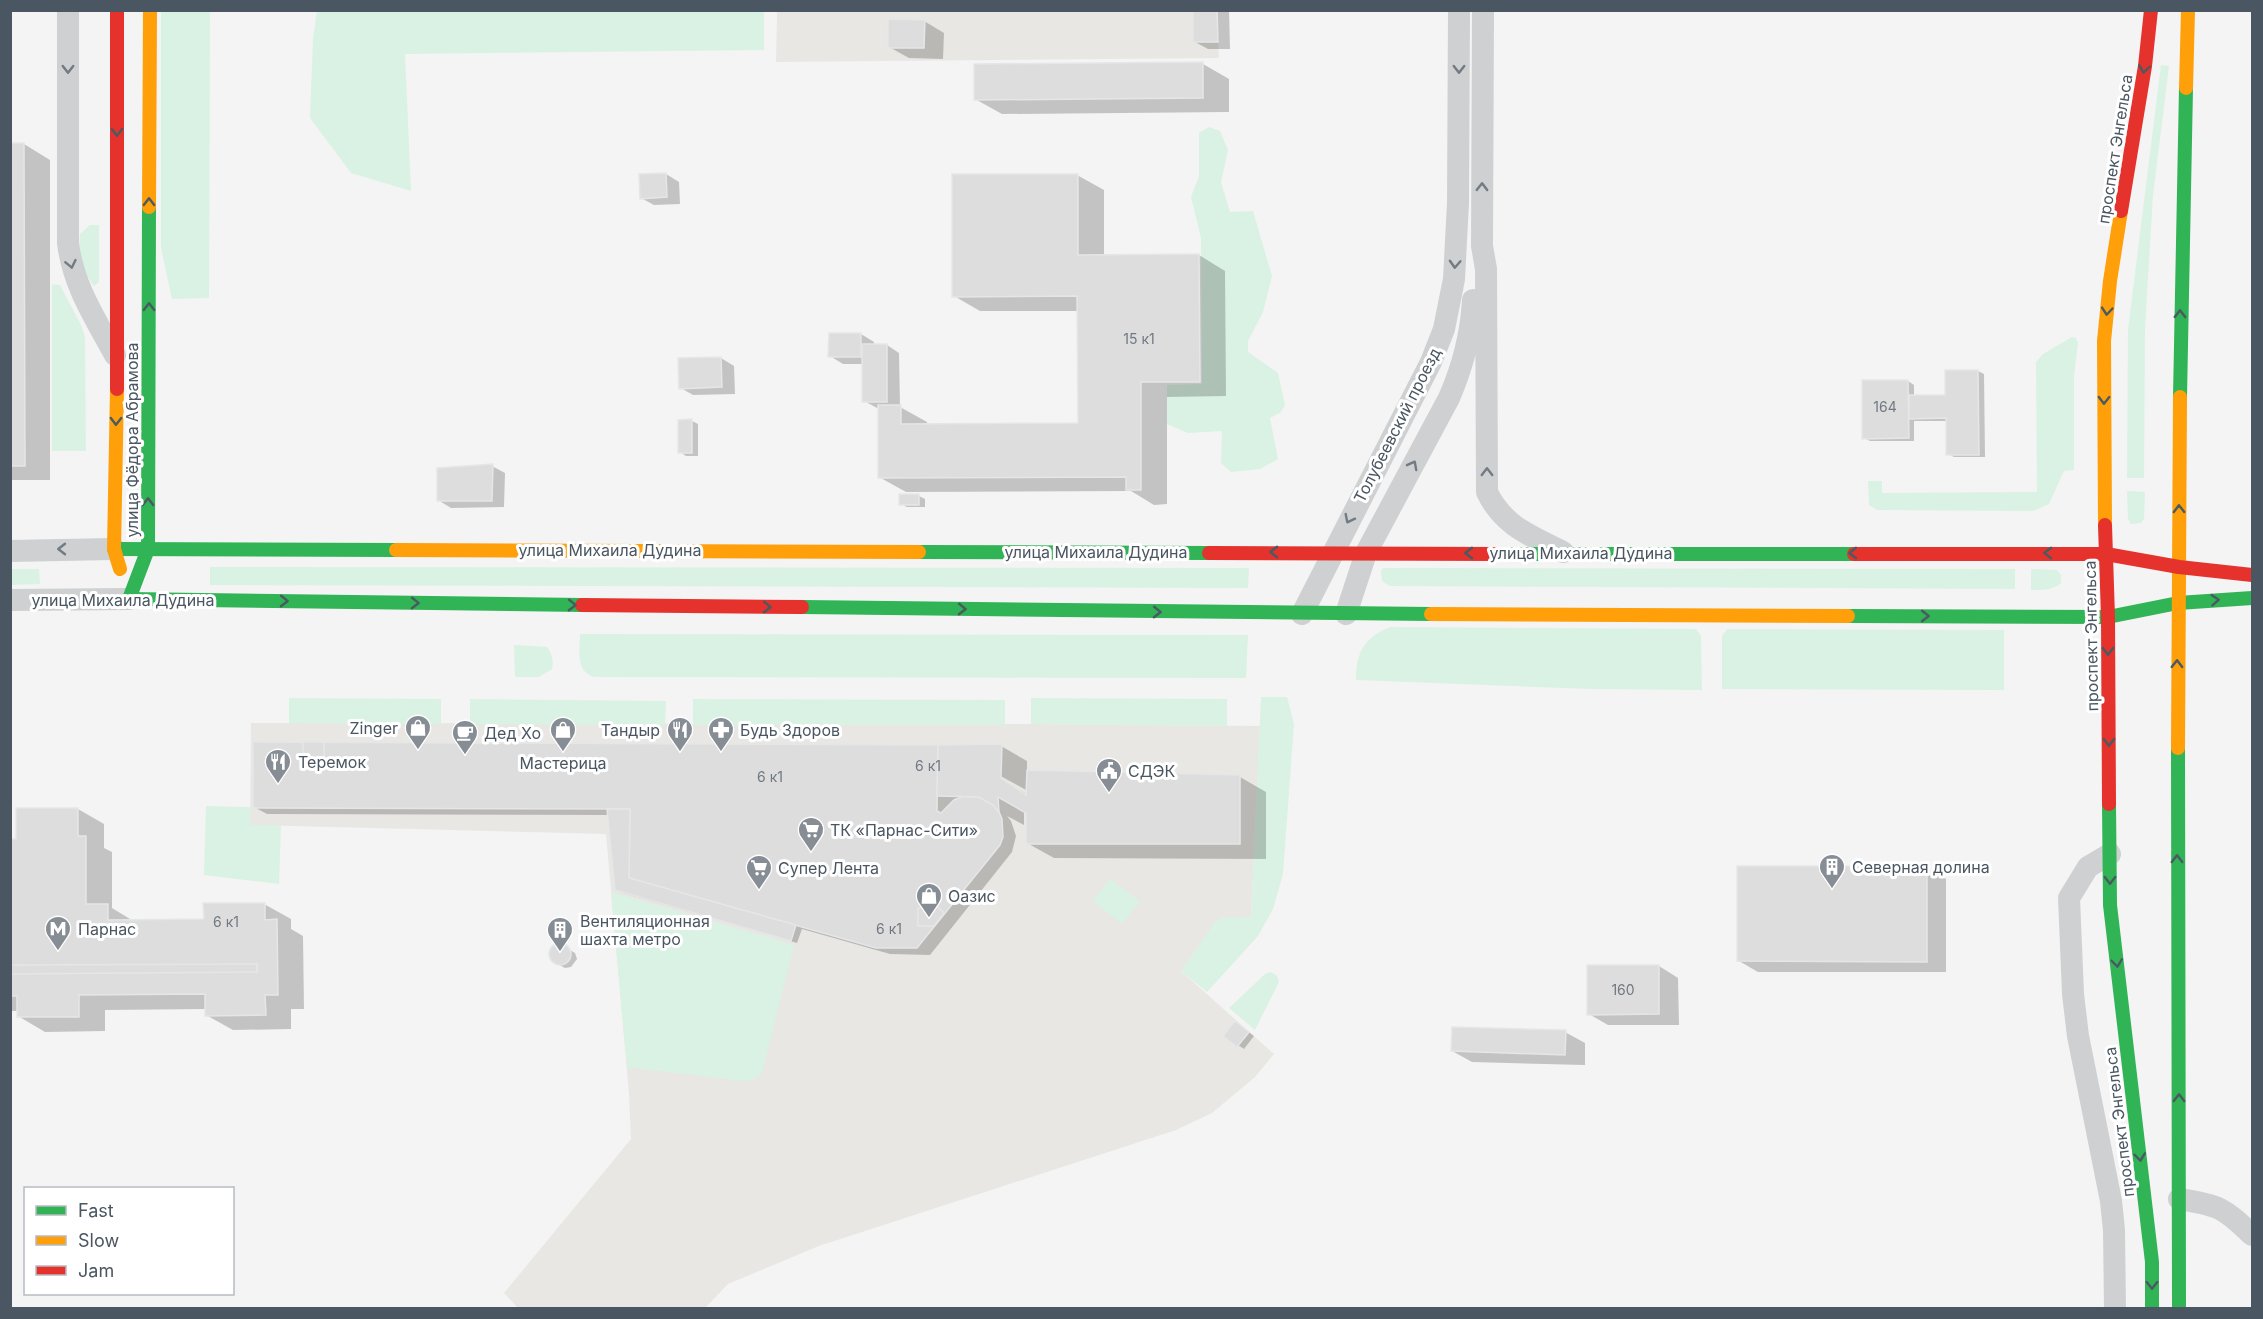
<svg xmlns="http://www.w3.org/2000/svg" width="2263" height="1319" font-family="Inter,sans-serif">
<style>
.commercial{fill:#e8e7e3}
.green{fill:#d9f2e3}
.shadow{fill:#0003;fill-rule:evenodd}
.building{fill:#ddddde;stroke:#e5e6e7;stroke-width:1.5}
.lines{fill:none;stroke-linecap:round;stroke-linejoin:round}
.street{stroke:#ced0d2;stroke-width:22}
.fast{stroke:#30b455;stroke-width:14}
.slow{stroke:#ff9f0a;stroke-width:14}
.jam{stroke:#e5322d;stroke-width:14}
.oneway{stroke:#727b83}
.oneway2{stroke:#495b60}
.labels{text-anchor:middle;stroke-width:6;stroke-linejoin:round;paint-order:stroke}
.number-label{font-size:14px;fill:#707881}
.street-label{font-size:16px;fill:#4a5661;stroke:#fff}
.poi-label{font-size:16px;fill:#4a5661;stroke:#fff;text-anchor:start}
</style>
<rect width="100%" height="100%" fill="#f4f4f4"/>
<g class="commercial">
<path d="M777 11H1217L1219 58 776 62Z"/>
<path d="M251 723 1031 724 1260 726 1251 918H1222L1181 971 1274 1054 1255 1077 1212 1113 1176 1130 819 1246 728 1284 705 1308H518L504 1293 631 1139 629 1093 606 834 250 825Z"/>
</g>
<g class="green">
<path d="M161 11H210L209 298 172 299 161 248Z"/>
<path d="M317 11H764V50L405 54 411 191 351 173 310 118 313 39Z"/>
<path d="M2161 65 2169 66 2153 195 2145 328 2144 478H2127L2128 330Z"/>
<path d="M1209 127 1220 131 1228 150 1221 182 1230 212 1253 211 1272 276 1263 312 1248 341V352L1278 373 1285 405 1280 413 1270 418 1278 459 1260 469 1231 472 1221 463 1222 431 1188 433 1167 424V385L1202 384 1201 238 1191 197 1199 176V133Z"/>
<path d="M90 225H99V282L94 286C82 271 78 252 80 234Z"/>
<path d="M52 284 60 285 82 327 85 337 86 451H52Z"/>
<path d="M2072 337 2076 338 2078 343 2074 376V470L2064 471 2049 504 2033 511 1877 510 1869 505 1868 481H1882V493L2037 492 2036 362 2043 354Z"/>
<path d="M2127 491 2145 492 2144 519 2141 523 2131 524 2128 519Z"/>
<path d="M210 567 1249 568 1248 588 210 585Z"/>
<path d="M1383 568 2015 569V589L1390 586 1382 581 1381 571Z"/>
<path d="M11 569H39L40 584 11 585Z"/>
<path d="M2031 569 2057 570 2061 575V583C2052 591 2042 590 2031 590Z"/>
<path d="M1390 627 1696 629 1701 636 1702 690 1591 689 1356 680C1356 652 1364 638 1390 627Z"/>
<path d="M1727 629 2004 630V690L1722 689V636Z"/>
<path d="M580 634 1248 635 1246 678 594 677C575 671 580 651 580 634Z"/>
<path d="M514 645 547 647C552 655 554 660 552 669L539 677H515Z"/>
<path d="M1261 697H1287L1294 724 1283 874 1273 909 1258 936 1207 992 1181 971 1215 922 1222 918 1251 917Z"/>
<path d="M289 698 441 699V724L289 723Z"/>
<path d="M1031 698 1227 699V726L1031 724Z"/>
<path d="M470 699 666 701 665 725 470 724Z"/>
<path d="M693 699 1005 700V725H693Z"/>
<path d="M206 806 250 807V825H281L279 884 204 875Z"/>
<path d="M1110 879 1140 901 1122 924 1093 901Z"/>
<path d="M611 892 794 945 762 1073 753 1080 744 1081 627 1067Z"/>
<path d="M1271 972 1277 976 1279 982 1255 1030 1229 1008 1265 974Z"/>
</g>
<g class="shadow">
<path d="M1194 10H1229L1230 49H1208L1195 42Z"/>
<path d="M924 21 944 33 943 59 909 58 889 47Z"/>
<path d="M1203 64 1229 79V112L1002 114 975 99Z"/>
<path d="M24 144 50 160V480H10V145Z"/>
<path d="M666 174 679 182 680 204 654 205 641 198 640 175Z"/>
<path d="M1077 175 1104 190V256L1199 255 1225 271 1226 396 1167 397V504L1154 505 1131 491 906 492 879 477V409L864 401 863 364H843L830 356 861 334 874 342V345H887L899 353 900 407 927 422V425L1080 424 1079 311H980L954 296Z"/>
<path d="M721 358 734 366 735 394 693 395 681 388Z"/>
<path d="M1978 371 1984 374 1985 457H1954L1948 454 1947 421H1914V441H1870L1864 438 1908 381 1914 385V397L1947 396Z"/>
<path d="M692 421 698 424V456H686L680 452Z"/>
<path d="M492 466 505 473 504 507 451 508 438 500Z"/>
<path d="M919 496 925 499V507H907L901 504Z"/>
<path d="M1001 746 1027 761V771L1240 777 1266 792V859L1054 858 1027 843 1028 813 1024 811V825L1007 816 1011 821 1016 836 1012 852 930 955 890 954 802 929 797 943 623 893 617 889 610 815 267 814 254 807ZM995 773 1028 791V795L994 775Z"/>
<path d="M78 809 104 824V848L112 852V908L135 922 205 921 264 904 291 919V929L303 936 304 1009H291V1029L233 1030 206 1015V1009L105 1010V1031L45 1032 18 1016V1011H10V907L18 841Z"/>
<path d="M1926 867 1946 879V972H1758L1739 961Z"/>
<path d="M560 944 575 953 577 959 571 967 565 968 552 961 550 954 551 948Z"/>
<path d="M1659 966 1678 978 1679 1025H1608L1589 1014Z"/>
<path d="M1241 1026 1254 1036 1244 1049 1238 1045Z"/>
<path d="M1565 1032 1585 1043V1065L1472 1062 1452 1051Z"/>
</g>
<g class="building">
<path d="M1193 10H1217L1218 42H1193Z"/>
<path d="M888 19 925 20 924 48H888Z"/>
<path d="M1203 62V98L974 100V64Z"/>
<path d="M10 143H24L25 466H10Z"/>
<path d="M666 173 667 197 640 199 639 174Z"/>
<path d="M952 174H1078V255L1199 254 1200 382H1141V490H1126V477L878 478V405H901V424L1078 423 1077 296 952 297Z"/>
<path d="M829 333H861V357H828Z"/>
<rect x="862" y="344" width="25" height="58"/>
<path d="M721 357 722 387 679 389 678 358Z"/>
<path d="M1945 370H1978L1979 455H1946V418L1909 419V395H1945Z"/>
<path d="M1862 380H1908L1909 438 1862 439Z"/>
<path d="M692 419V453H678V420Z"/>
<path d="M493 464 492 501H437V468Z"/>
<rect x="899" y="494" width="20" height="11"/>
<path d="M253 742 938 745 937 811 941 813 954 800 964 796 979 797 993 805 999 812 1002 819 1003 837 1000 845 917 948H876L629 878 630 809 253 808Z"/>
<rect x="303" y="742" width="21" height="20"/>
<path d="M1002 744 1001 778 1026 795 1027 770 1240 775V844H1026V813L998 797 999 812 993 805 979 797 937 796 938 745Z"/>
<path d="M16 808H78V836H86V904H108V920L204 919 203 903H265V920L277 919 278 995H265L266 1015 205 1016V994L79 995V1017H17V996H10V839H16Z"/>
<path d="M607 809H630L629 878 796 925 791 941 615 890Z"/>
<path d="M1737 866H1927V962L1737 961Z"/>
<path d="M938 907 944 913 934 926H918V908Z"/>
<circle cx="560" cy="954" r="11"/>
<path d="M257 964V972L10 974V965Z"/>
<path d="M1587 965H1659V1014L1587 1015Z"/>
<path d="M1235 1021 1249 1032 1237 1047 1223 1036Z"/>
<path d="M1452 1027 1566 1030 1565 1055 1451 1051Z"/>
</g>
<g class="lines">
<g class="street">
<path d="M68 10V243C73 285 95 318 115 355"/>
<path d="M1483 10 1482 246 1486 269 1487 492C1503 526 1531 536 1563 552"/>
<path d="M10 551 114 549"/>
<path d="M10 600 129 599"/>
<path d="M1302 614 1431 362 1444 329 1454 279 1458 203 1459 10"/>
<path d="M1346 614 1366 553 1449 398C1463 366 1471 336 1473 300"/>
<path d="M2110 854 2088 867 2069 898 2073 994 2078 1036 2111 1201 2114 1230 2115 1308"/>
<path d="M2179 1199C2219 1205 2224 1208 2252 1235"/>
</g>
<g class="fast">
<path d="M2180 397 2186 88"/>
<path d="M114 549 396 550"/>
<path d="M919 552 1209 553"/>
<path d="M1498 554H1854"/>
<path d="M129 599 582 605"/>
<path d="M129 599 148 549 149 207"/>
<path d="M802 607 1431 614"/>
<path d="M1848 616 2108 617 2178 603 2252 598"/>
<path d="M2178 748 2179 1308"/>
<path d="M2109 804 2110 905 2152 1262V1308"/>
</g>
<g class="slow">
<path d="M2186 88 2188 10"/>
<path d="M149 207 150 10"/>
<path d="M117 389 114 549 120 569"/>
<path d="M2105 525 2104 341 2110 281 2121 211"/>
<path d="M396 550 919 552"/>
<path d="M1431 614 1848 616"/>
<path d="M2178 748 2180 397"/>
</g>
<g class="jam">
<path d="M2121 211 2145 66 2151 10"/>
<path d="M117 389V10"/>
<path d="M2105 525 2108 617 2109 804"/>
<path d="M1209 553 1498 554"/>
<path d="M1854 554H2106L2179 567 2252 575"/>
<path d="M582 605 802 607"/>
</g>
</g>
<defs><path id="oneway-chevron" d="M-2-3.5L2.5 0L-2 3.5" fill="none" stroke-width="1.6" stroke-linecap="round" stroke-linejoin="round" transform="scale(1.5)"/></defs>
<g class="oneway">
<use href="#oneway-chevron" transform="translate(68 69) rotate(90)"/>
<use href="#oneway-chevron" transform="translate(1459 69) rotate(90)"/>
<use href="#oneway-chevron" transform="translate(1482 187) rotate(-89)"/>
<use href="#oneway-chevron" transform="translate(71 264) rotate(78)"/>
<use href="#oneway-chevron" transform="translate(1455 264) rotate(93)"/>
<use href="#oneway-chevron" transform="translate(1413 465) rotate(-62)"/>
<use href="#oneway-chevron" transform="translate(1487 472) rotate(-90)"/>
<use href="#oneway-chevron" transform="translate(1349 519) rotate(117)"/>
<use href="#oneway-chevron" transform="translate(62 549) rotate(180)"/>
</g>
<g class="oneway2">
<use href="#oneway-chevron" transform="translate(2144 69) rotate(98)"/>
<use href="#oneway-chevron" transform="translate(117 132) rotate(90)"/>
<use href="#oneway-chevron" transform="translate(149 202) rotate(-90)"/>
<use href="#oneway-chevron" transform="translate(149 307) rotate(-90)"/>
<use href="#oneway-chevron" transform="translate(2107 311) rotate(95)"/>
<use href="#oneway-chevron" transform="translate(2180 314) rotate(-89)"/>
<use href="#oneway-chevron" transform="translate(2104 400) rotate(91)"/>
<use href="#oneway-chevron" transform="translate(116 421) rotate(91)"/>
<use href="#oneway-chevron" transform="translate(148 502) rotate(-89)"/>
<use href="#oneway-chevron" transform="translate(2179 509) rotate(-91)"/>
<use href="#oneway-chevron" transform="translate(1274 552) rotate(-179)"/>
<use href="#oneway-chevron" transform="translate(1469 553) rotate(-180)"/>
<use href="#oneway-chevron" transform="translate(1853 553) rotate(180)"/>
<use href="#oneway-chevron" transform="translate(2048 553) rotate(-179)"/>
<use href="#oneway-chevron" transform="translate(2215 600) rotate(-4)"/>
<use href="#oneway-chevron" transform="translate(284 601) rotate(1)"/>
<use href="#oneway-chevron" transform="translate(415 603) rotate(1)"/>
<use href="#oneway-chevron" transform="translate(572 605) rotate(1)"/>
<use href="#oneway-chevron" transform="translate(767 607) rotate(1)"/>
<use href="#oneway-chevron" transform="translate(962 609) rotate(1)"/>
<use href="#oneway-chevron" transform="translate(1157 612) rotate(1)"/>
<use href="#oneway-chevron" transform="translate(1925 616)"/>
<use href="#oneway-chevron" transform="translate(2108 651) rotate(90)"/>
<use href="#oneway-chevron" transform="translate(2177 664) rotate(-89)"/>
<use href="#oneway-chevron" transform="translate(2109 742) rotate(89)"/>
<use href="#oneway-chevron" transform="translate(2177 859) rotate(-90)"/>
<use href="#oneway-chevron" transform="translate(2110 880) rotate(90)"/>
<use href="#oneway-chevron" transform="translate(2117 963) rotate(83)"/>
<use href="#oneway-chevron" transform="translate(2179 1098) rotate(-90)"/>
<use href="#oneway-chevron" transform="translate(2140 1157) rotate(83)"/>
<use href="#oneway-chevron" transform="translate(2152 1285) rotate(90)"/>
</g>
<defs>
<symbol id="shop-pin" viewBox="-11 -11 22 30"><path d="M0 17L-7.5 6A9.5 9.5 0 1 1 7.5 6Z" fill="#868d94" stroke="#fff"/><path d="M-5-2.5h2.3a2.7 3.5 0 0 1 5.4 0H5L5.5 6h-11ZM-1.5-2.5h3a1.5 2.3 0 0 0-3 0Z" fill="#fff"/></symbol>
<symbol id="restaurant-pin" viewBox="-11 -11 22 30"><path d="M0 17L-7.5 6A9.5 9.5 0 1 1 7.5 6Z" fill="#868d94" stroke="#fff"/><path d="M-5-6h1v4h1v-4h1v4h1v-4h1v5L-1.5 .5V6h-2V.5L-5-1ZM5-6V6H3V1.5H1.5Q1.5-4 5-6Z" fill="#fff"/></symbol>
<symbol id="pharmacy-pin" viewBox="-11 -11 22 30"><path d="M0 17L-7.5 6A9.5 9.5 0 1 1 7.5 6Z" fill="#868d94" stroke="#fff"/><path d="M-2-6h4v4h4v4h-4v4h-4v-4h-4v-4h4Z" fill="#fff"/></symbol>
<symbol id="cafe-pin" viewBox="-11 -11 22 30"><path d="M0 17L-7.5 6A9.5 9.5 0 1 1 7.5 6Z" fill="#868d94" stroke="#fff"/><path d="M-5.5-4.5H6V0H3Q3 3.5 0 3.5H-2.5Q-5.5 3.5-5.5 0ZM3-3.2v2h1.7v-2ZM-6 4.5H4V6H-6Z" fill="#fff"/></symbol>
<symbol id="civic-pin" viewBox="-11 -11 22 30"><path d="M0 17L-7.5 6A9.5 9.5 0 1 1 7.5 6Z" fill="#868d94" stroke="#fff"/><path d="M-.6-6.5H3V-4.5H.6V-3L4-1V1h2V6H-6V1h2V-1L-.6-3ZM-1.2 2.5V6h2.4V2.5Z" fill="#fff"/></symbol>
<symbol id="supermarket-pin" viewBox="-11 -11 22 30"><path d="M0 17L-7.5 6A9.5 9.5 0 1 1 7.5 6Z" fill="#868d94" stroke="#fff"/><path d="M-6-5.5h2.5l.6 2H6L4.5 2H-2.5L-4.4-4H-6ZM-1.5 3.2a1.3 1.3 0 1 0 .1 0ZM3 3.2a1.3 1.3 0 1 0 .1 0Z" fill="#fff"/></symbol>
<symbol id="building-pin" viewBox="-11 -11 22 30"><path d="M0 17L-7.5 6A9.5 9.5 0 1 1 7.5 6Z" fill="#868d94" stroke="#fff"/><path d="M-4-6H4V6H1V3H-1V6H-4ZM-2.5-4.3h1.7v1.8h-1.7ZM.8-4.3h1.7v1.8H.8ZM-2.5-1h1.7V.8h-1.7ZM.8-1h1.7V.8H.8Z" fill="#fff"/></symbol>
<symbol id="metro-pin" viewBox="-11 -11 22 30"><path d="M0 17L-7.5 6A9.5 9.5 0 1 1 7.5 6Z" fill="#868d94" stroke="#fff"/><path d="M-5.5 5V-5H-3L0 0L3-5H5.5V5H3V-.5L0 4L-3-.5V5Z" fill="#fff"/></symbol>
</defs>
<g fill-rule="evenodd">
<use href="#shop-pin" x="403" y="713" width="30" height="40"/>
<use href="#shop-pin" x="548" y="715" width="30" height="40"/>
<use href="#restaurant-pin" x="665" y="715" width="30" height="40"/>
<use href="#pharmacy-pin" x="706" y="715" width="30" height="40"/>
<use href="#cafe-pin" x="450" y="718" width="30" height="40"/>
<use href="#restaurant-pin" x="263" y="747" width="30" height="40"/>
<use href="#civic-pin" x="1094" y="756" width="30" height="40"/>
<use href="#supermarket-pin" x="796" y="815" width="30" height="40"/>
<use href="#building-pin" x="1817" y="852" width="30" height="40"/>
<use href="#supermarket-pin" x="744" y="853" width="30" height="40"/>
<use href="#shop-pin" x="914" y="881" width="30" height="40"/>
<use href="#metro-pin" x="43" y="914" width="30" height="40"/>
<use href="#building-pin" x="545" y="915" width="30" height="40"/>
</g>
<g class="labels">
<g class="number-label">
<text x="1139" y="344">15 к1</text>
<text x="1885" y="412">164</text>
<text x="928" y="771">6 к1</text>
<text x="770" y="782">6 к1</text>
<text x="226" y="927">6 к1</text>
<text x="889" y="934">6 к1</text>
<text x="1623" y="995">160</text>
</g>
<g class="street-label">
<text transform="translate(2115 149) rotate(-81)" y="6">проспект Энгельса</text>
<text transform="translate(1397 425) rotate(-63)" y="6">Толубеевский проезд</text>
<text transform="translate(132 440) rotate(-90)" y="6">улица Фёдора Абрамова</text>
<text x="610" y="556">улица Михаила Дудина</text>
<text x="1096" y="558">улица Михаила Дудина</text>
<text x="1581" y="559">улица Михаила Дудина</text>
<text x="123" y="606">улица Михаила Дудина</text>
<text transform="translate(2091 636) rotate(-91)" y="6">проспект Энгельса</text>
<text transform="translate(2119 1122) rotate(-97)" y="6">проспект Энгельса</text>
</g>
<g class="poi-label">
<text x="398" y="734" text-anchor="end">Zinger</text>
<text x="660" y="736" text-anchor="end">Тандыр</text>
<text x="740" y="736">Будь Здоров</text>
<text x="484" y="739">Дед Хо</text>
<text x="298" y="768">Теремок</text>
<text x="563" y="769" text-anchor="middle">Мастерица</text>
<text x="1128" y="777">СДЭК</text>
<text x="830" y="836">ТК «Парнас-Сити»</text>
<text x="1852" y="873">Северная долина</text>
<text x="778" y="874">Супер Лента</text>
<text x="948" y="902">Оазис</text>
<text x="580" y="927">Вентиляционная<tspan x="580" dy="18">шахта метро</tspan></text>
<text x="78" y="935">Парнас</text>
</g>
</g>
<rect width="2263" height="1319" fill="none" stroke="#4a5661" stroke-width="24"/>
<rect x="24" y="1187" width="210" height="108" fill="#ffffff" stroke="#b7bbc0" stroke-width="1.5"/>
<rect x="36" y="1206" width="30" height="9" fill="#30b455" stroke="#b7bbc0" stroke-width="1.5"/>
<text x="78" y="1217" font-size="18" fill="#4a5661">Fast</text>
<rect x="36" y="1236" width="30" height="9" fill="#ff9f0a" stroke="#b7bbc0" stroke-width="1.5"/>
<text x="78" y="1247" font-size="18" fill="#4a5661">Slow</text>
<rect x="36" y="1266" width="30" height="9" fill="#e5322d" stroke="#b7bbc0" stroke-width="1.5"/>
<text x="78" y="1277" font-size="18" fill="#4a5661">Jam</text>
</svg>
